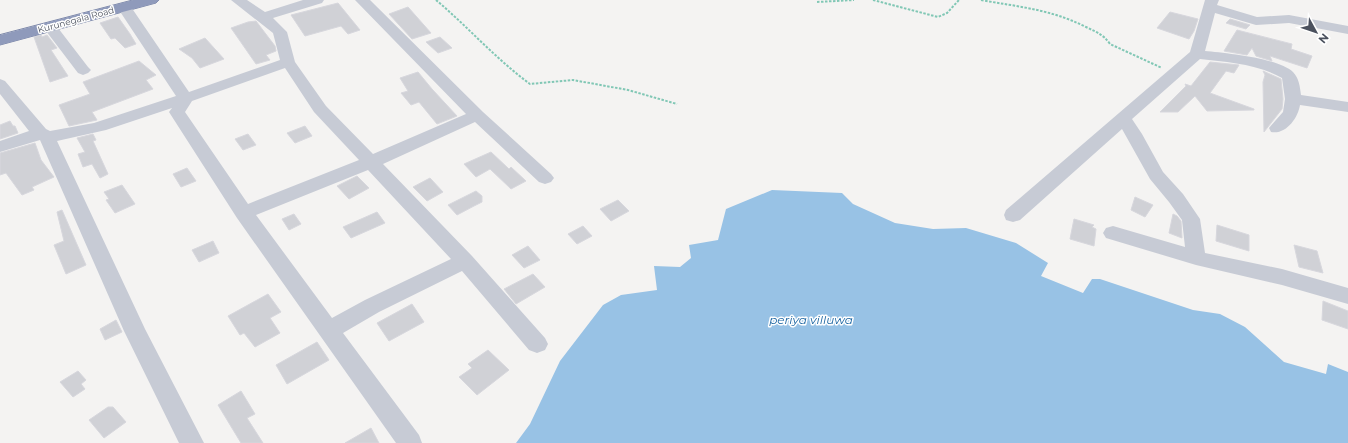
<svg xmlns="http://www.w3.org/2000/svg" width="1348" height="443" font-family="Montserrat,sans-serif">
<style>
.water{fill:#98c2e5}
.building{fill:#d0d1d6;stroke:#d7d7dd}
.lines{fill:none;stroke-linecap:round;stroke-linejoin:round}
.highway-casing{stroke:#7a85a7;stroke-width:1}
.path{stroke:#81c7b5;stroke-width:2;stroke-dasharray:2.5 1.5;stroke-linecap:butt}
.street{fill:#c7cbd5;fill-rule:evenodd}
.highway{fill:#8f9abb;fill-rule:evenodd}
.labels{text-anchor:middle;stroke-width:3;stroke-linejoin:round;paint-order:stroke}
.far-street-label{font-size:9px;fill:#4b515e;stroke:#fff}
.water-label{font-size:12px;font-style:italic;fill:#1b65a2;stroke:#fff}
</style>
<rect width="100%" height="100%" fill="#f4f3f2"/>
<path class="water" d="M772 190 842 193 853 204 895 223 933 229 966 228 1016 243 1048 263 1041 276 1083 293 1092 279H1100L1193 310 1220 314 1245 327 1284 362 1326 374 1328 364 1348 372V443H516L530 424 560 361 603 305 621 295 657 290 654 266 680 267 691 258 689 245 718 240 726 209Z"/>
<g class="building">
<path d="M338 3 360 30 348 34 341 26 305 36 291 15Z"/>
<path d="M408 7 431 33 412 39 389 14Z"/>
<path d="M1170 12 1198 19 1194 31 1189 39 1157 28Z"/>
<path d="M118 17 130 34 136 44 125 48 115 38 111 39 100 23Z"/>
<path d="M1230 19 1250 25 1246 29 1226 23Z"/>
<path d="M256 21 275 46 276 51 266 55 270 60 256 64 231 28 248 22Z"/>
<path d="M1237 30 1292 44 1291 49 1312 56 1307 68 1270 56 1272 61 1256 56 1252 48 1247 55 1224 51Z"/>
<path d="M41 35 42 37 47 35 57 48 51 50 68 76 50 82 34 37Z"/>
<path d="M440 37 452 48 438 53 426 42Z"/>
<path d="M205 38 224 59 200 68 192 58 179 49Z"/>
<path d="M139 61 156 75 146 80 153 89 92 112 97 120 69 126 59 105 90 94 83 82Z"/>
<path d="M1210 62 1239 65 1234 73 1226 71 1210 93 1254 109V110L1207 111 1195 96 1178 112H1160L1186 86 1185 84 1191 86Z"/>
<path d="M1263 71 1281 79 1283 99 1282 109 1264 132 1263 82 1265 75Z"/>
<path d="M418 72 432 89 457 116 437 124 419 102 411 105 401 93 408 91 400 78Z"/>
<path d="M10 121 13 126H15L18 133 0 139V125Z"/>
<path d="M305 126 312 136 295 143 287 133Z"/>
<path d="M93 134 96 140 93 141 108 174 100 178 92 164 83 167 78 154 85 152 77 138Z"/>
<path d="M248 134 256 145 243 150 235 139Z"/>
<path d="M35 143 41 160 54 177 32 187 34 190 22 195 6 173 0 175V153Z"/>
<path d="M491 152 509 169 511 167 526 181 511 189 490 169 476 177 464 164Z"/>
<path d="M187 168 196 181 181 187 173 174Z"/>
<path d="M357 176 369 188 349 199 337 186Z"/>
<path d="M430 178 443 192 427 201 413 187Z"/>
<path d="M122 185 135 204 115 213 106 200 109 199 104 192Z"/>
<path d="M476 191 482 196V202L474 206 457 215 448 205Z"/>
<path d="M1135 197 1153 205 1145 217 1131 210Z"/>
<path d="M618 200 629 211 611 221 600 209Z"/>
<path d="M62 210 86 265 66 274 54 245 64 241 57 212Z"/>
<path d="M377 212 385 223 351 238 343 227Z"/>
<path d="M294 214 301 224 289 230 282 219Z"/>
<path d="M1173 214 1177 216 1181 221 1182 238 1169 233Z"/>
<path d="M1074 219 1094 225 1092 227 1096 229 1094 246 1070 239Z"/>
<path d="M1217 225 1249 235V251L1216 241Z"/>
<path d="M583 226 592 236 577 244 568 234Z"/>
<path d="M213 241 219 253 199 262 192 250Z"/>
<path d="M1294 245 1317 251 1323 273 1299 267Z"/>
<path d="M528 246 540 260 524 268 512 255Z"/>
<path d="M533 274 545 287 516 304 504 289Z"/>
<path d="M268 294 281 312 270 318 280 333 255 347 244 333 240 335 228 316Z"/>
<path d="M1323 301 1348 311V329L1322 320Z"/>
<path d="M412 304 424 322 389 341 377 323Z"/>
<path d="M116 320 122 332 105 340 100 329Z"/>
<path d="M317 342 329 360 287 384 276 365Z"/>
<path d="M488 350 509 370 477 395 459 377 472 368 468 364Z"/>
<path d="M78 371 86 380 81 384 85 389 73 397 60 382Z"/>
<path d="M241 391 255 414 247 418 263 443H241L218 405Z"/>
<path d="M108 407H113L126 422 104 438 89 420Z"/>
<path d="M371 428 379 443H345Z"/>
</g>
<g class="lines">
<defs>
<path id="highway" d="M133 0H159L156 3 0 45V35Z"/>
</defs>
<use href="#highway" class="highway-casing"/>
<g class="path">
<path d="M436 0C468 27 496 59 530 84L573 80 628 90 677 104"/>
<path d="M873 0 938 17 947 13 959 0"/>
<path d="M981 0C1019 7 1050 9 1086 27 1096 32 1103 34 1110 44L1162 68"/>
<path d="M817 2 854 0"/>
</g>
<g class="street">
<path d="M231 0H247L265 12 303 0H324L322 3 273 18 287 32 295 62 326 106 373 154 466 114 355 0H370L483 112 551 174 554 178 551 182 545 184 539 182 475 122 383 164 472 256 545 338 548 344 545 350 537 353 529 350 462 271 379 312 343 333 419 435 422 443H396L237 218 169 112 172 108 106 130 57 141 145 329 204 443H179L124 331 40 140 0 152V141L29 131 0 94V79L5 81 46 129 50 131 94 123 176 96 117 7 119 4H129L189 92 280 60 273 33ZM285 68 314 112 359 160 248 204 185 112 192 101ZM368 170 451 259 365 300 332 318 256 215Z"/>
<path d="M1205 0H1219L1217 5 1257 17 1289 15 1348 26V34L1289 23 1256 25 1215 13 1205 51C1226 53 1278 58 1293 72 1299 78 1300 87 1301 95L1348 102V112L1300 105C1298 118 1286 135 1271 132L1269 128 1283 112 1285 99 1282 78C1258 64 1227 62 1200 59L1132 119 1142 134 1163 172 1183 194 1200 219 1205 253 1282 269 1348 288V304L1282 285 1196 265 1106 238 1103 233 1106 228 1113 226 1185 247 1182 220 1169 202 1150 179 1122 129 1020 220 1013 222 1006 220 1004 215 1006 210 1190 52Z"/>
<path d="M50 23 55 24 88 67 91 70 88 73 83 75 78 73 43 27 45 24Z"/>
</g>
<use href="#highway" class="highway"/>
</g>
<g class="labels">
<g class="far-street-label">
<text transform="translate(76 20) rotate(-15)" y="3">Kurunegala Road</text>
</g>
<g class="water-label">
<text x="811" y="324">periya villuwa</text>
</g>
</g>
<g transform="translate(1316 32) rotate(130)" stroke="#ffffff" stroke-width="3" paint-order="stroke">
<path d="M0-3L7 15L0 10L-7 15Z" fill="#4b515e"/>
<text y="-6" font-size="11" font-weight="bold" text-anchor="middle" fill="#4b515e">N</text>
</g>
</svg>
